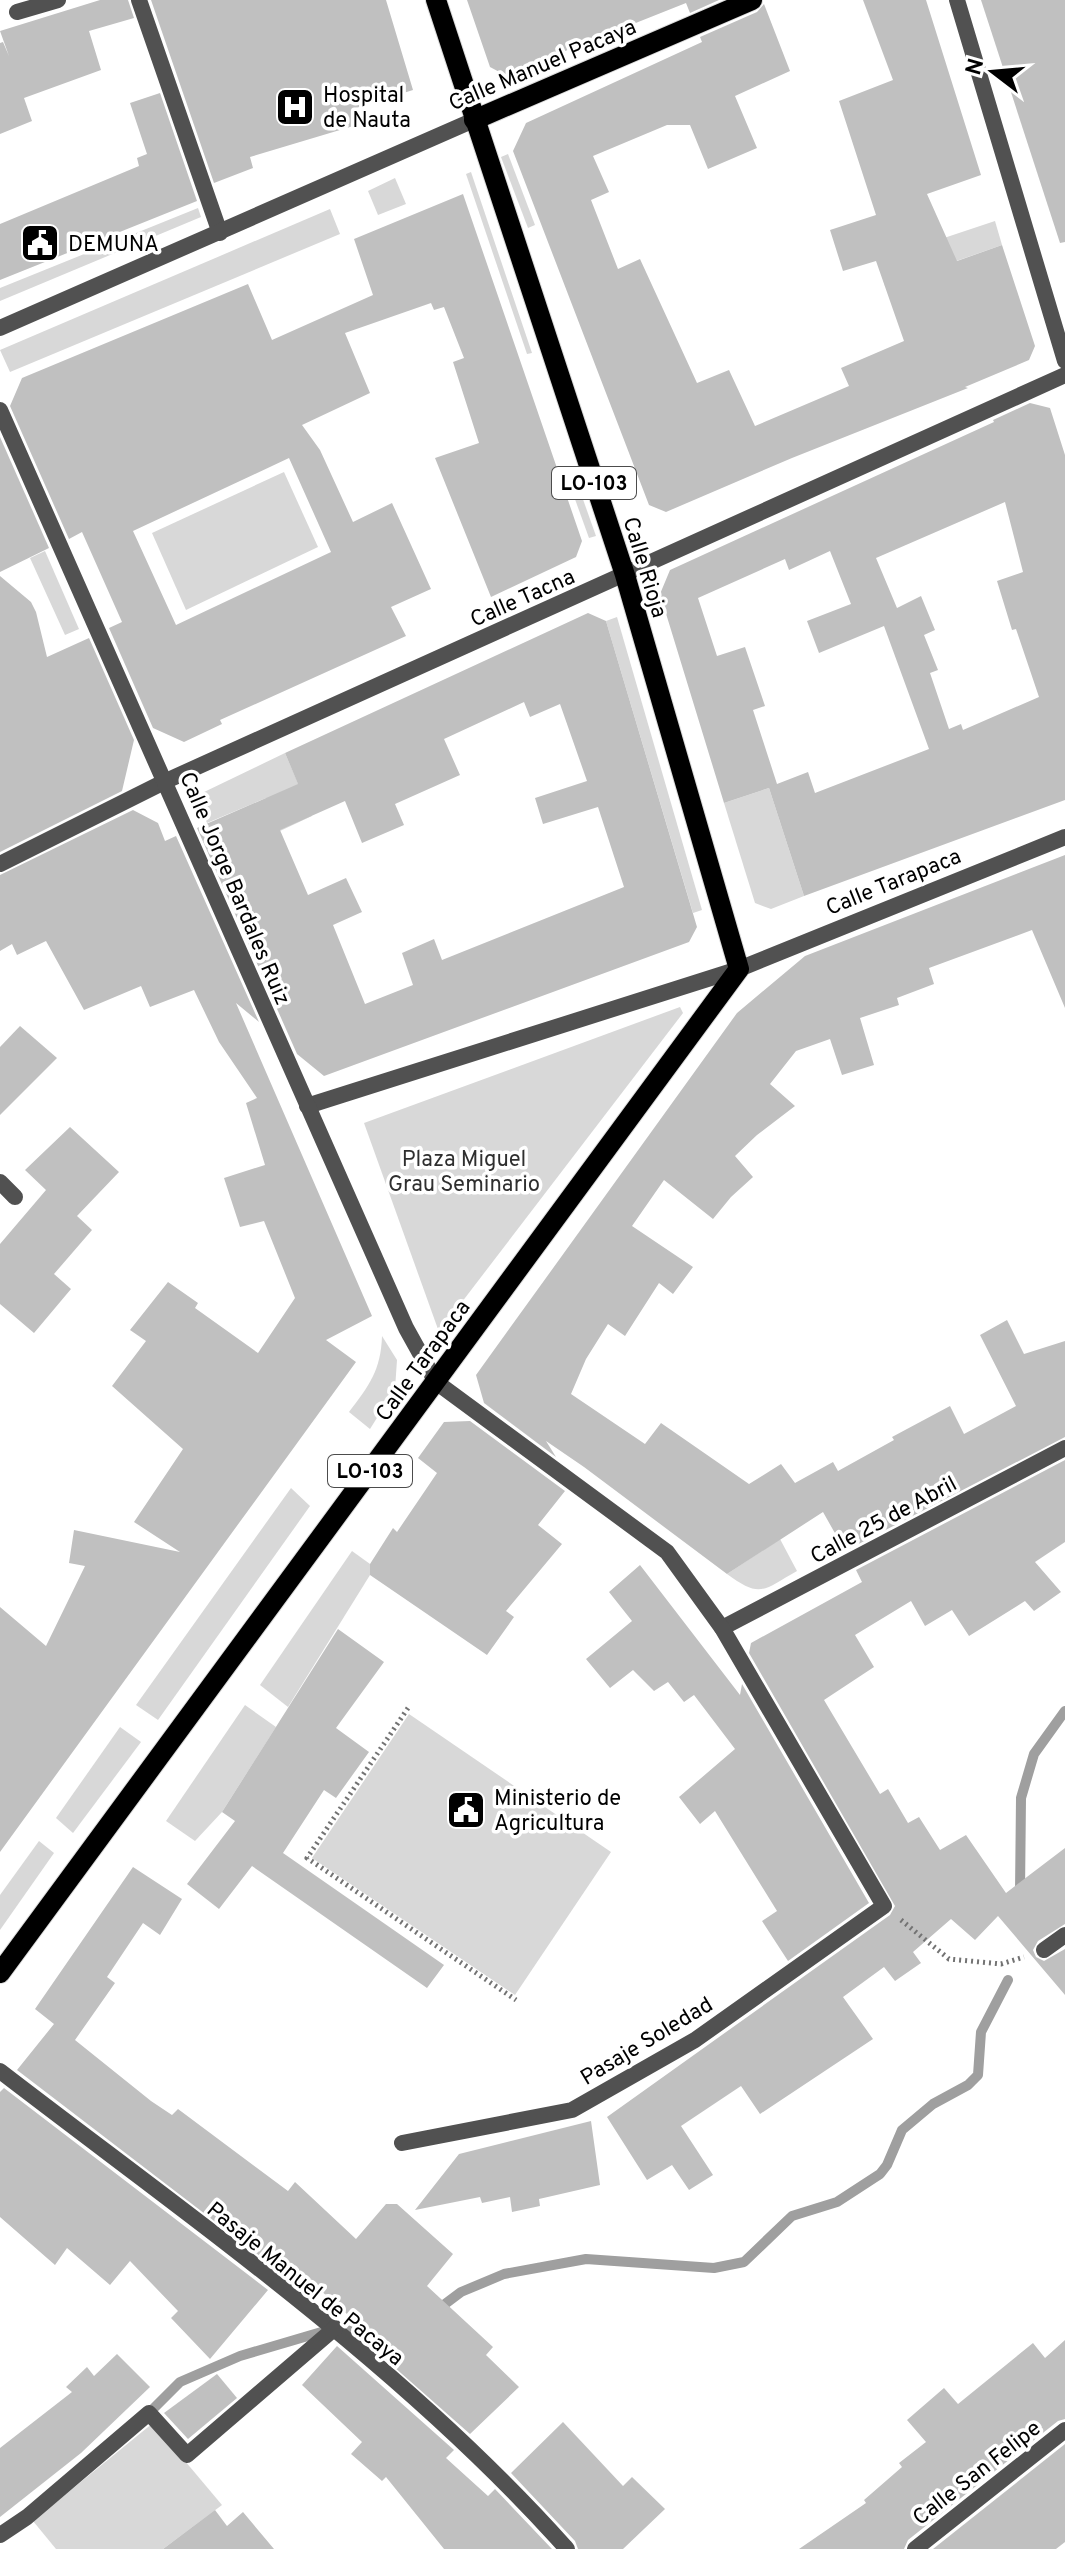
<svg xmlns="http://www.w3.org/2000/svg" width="1065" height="2549" font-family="Overpass,sans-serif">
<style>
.green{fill:#d8d8d8}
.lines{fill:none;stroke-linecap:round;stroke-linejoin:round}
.stream{stroke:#9f9f9f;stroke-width:10}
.building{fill:#c0c0c0;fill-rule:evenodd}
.primary-casing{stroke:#dbdbdb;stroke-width:22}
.path{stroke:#737373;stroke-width:5;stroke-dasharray:2 4;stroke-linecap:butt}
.service{stroke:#515151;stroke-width:16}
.minor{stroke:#515151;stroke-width:16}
.tertiary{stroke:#515151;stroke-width:16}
.primary{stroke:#000;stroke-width:20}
.labels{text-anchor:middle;stroke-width:7;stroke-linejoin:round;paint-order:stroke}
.shield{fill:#fff;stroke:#4c4c4c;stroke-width:2}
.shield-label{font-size:20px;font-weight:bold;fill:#000}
.street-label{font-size:22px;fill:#000;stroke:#fff}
.poi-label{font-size:22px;fill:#000;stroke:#fff;text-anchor:start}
.park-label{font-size:22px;fill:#2f2f2f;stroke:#fff}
</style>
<rect width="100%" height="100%" fill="#fff"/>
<g class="green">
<path d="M508 154 535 225 528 228 501 157Z"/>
<path d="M471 172 532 353 527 354 466 174Z"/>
<path d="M395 178 406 204 378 215 368 191Z"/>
<path d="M198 208 201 217 0 301V288Z"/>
<path d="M330 209 340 234 10 372 0 350Z"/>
<path d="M995 221 1002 245 885 286 878 260Z"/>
<path d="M284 472 318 547 186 610 152 533Z"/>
<path d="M574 474 596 536 589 538 567 477Z"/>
<path d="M45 551 79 629 65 635 30 558Z"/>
<path d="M617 617 702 910 693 913 606 621Z"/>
<path d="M285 753 312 816 280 831 266 798 207 823 199 804 202 793Z"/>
<path d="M769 788 804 896 771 909 755 903 724 803Z"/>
<path d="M680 1007 683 1013 439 1332 364 1123Z"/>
<path d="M382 1336 397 1360 395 1389 370 1429 349 1412C369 1386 381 1370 382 1336Z"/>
<path d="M291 1488 310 1506 158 1720 136 1705Z"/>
<path d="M780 1539 797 1571C763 1590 761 1599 727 1574Z"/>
<path d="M352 1551 370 1564V1575L288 1707 260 1685Z"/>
<path d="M245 1705 276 1727 222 1812 195 1841 166 1821Z"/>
<path d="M409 1714 611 1852 515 1995 312 1858Z"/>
<path d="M120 1727 141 1742 73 1833 56 1818Z"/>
<path d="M39 1841 54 1853 0 1930V1895Z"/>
<path d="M153 2423 222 2505 163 2549H56L33 2521Z"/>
</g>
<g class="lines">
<g class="stream">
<path d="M1020 1892 1021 1798 1034 1754 1065 1711"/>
<path d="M437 2310 461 2292 504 2274 586 2259 714 2268 744 2262 792 2216 837 2202 880 2174 887 2165 902 2130 933 2104 968 2085 978 2075 981 2032 1008 1980"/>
<path d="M147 2415 180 2382 240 2356 335 2328 367 2334"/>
</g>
</g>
<g class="building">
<path d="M100 0H128L134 18 89 31 101 70 24 98 32 121 0 134V43L3 42 9 56 0 31Z"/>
<path d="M151 0H386L413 90 356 108 360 124 250 157 253 168 214 183Z"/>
<path d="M467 0H719L690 13 686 3 505 75 490 67Z"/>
<path d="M863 0H926L981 175 927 194 957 261 1002 245 1035 346 1029 360 965 387 968 388 792 458 666 512 649 505 513 151 526 123 702 42 700 37 757 12 764 4 790 71 735 96 757 148 708 169 690 125H667L593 156 609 192 591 200 618 269 640 259 697 383 729 370 755 426 849 386 841 368 904 341 876 261 843 271 830 230 876 215 839 101 893 80Z"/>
<path d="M981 0H1065V242L1060 243Z"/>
<path d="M160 93 197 201 0 280V224L139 166 137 158 147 154 130 103Z"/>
<path d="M463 194 582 541 576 557 491 597 435 458 479 443 453 362 464 358 444 307 434 310 431 303 345 333 370 393 302 425 320 450 353 522 392 503 431 589 391 607 406 636 220 720 222 724 184 742 153 728 109 628 122 622 82 532 69 539 10 406 22 378 248 284 272 340 373 295 354 239ZM289 458 331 552 176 625 133 531Z"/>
<path d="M1030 403 1050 408 1065 455V800L804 896 769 788 724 803 660 594 670 570 994 422 993 420ZM1005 502 1023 572 997 581 1012 630 1016 629 1039 697 963 730 961 724 949 729 930 673 938 670 924 635 935 630 921 596 897 608 876 558ZM830 551 851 604 807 621 819 653 884 626 929 749 815 793 808 772 777 784 753 710 765 706 745 647 717 656 698 598 785 559 789 570Z"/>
<path d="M0 437 49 548 0 572Z"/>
<path d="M0 576 31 602 36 612 47 657 89 638 134 740 122 791 0 852Z"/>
<path d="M588 613 606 621 697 927 689 942 324 1076 297 1054 197 828 298 784 285 753ZM524 702 530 717 560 704 587 781 535 798 543 824 598 807 624 887 442 960 434 939 402 953 413 985 365 1004 333 925 362 912 346 878 308 895 280 830 345 801 362 843 404 825 395 804 460 775 444 739Z"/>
<path d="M133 810 158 823 165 841 176 836 259 1022 236 1003 372 1316 326 1340 356 1362 0 1852V1607L46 1646 85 1566 69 1563 74 1530 180 1552 134 1522 183 1449 112 1386 146 1341 130 1330 168 1282 198 1303 195 1308 258 1353 295 1298 264 1221 240 1227 224 1178 265 1165 246 1103 257 1098 219 1042 194 990 150 1007 141 986 84 1010 46 941 17 955 12 944 0 951V875Z"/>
<path d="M1065 855V1008L1032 930 929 968 934 984 897 998 899 1005 860 1018 874 1065 842 1075 830 1039 796 1051 770 1084 795 1106 757 1135 735 1156 753 1177 731 1197 713 1219 664 1180 632 1226 693 1267 673 1294 659 1283 625 1336 608 1324 586 1359 571 1394 645 1444 661 1423 749 1484 781 1464 795 1483 833 1462 838 1471 894 1440 892 1437 950 1406 964 1434 1016 1406 980 1335 1007 1320 1024 1354 1065 1341V1437L845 1551 823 1512 727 1574 584 1467 546 1441 556 1457 484 1403 476 1375 737 1013 805 956Z"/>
<path d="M20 1026 57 1058 0 1115V1047Z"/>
<path d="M70 1127 119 1172 77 1216 92 1230 54 1274 71 1289 34 1333 0 1304V1244L46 1190 25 1170Z"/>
<path d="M470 1421 565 1491 538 1525 562 1544 506 1611 514 1617 487 1655 370 1575V1564L393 1528 397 1532 437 1473 418 1458 444 1422Z"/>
<path d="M1065 1460V1542L1035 1562 1061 1592 1034 1611 1025 1601 969 1636 952 1610 925 1626 911 1601 855 1635 874 1667 824 1700 880 1794 888 1789 908 1823 919 1817 940 1850 966 1835 1006 1893 1065 1848V1924L1038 1941 1033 1950 1036 1957 1044 1961 1065 1949V1995L998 1916 975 1940 951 1919 913 1952 921 1963 895 1981 884 1967 843 1997 873 2039 760 2114 741 2086 681 2126 713 2175 689 2190 672 2165 647 2180 607 2117 890 1915 895 1906 749 1653 751 1643 862 1582 856 1570Z"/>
<path d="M640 1565 740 1695 742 1684 869 1903 788 1961 762 1921 777 1911 715 1811 700 1824 679 1797 735 1749 694 1695 684 1702 668 1682 654 1691 633 1670 610 1688 586 1659 632 1621 609 1592Z"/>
<path d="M338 1629 384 1662 336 1728 369 1752 336 1798 324 1790 283 1853 444 1965 427 1988 252 1866 219 1909 187 1884 235 1821 222 1812Z"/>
<path d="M133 1867 182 1899 160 1935 143 1923 107 1977 115 1983 75 2040 151 2101 172 2115 178 2109 288 2191 295 2182 356 2239 386 2204H397L453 2254 427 2286 493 2347 486 2355 519 2387 470 2434 351 2329 357 2323 290 2263 282 2273 17 2070 54 2024 35 2009Z"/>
<path d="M4 2088 268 2290 210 2359 171 2318 178 2311 130 2261 110 2285 67 2248 55 2265 0 2217V2092Z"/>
<path d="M591 2121 600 2185 539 2199 540 2206 512 2212 510 2197 482 2203 480 2197 415 2210 459 2154Z"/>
<path d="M1065 2340V2419L1058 2421 908 2540 904 2549H799L866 2503 864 2500 902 2467 899 2463 926 2442 907 2420 944 2388 958 2404 1033 2343 1045 2358Z"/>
<path d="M337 2346 454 2450 446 2458 488 2496 495 2489 552 2549H444L386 2477 382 2481 351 2454 362 2442 302 2385Z"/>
<path d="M117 2354 150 2387 81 2453 0 2517V2448L72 2392 66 2387 87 2367 94 2376Z"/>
<path d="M217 2374 237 2398 188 2439 164 2413Z"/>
<path d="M563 2422 623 2486 632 2477 665 2509 623 2549H578L575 2541 511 2473Z"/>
<path d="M1065 2444V2542L1056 2549H933Z"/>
<path d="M215 2510 227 2526 243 2512 274 2549H163Z"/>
</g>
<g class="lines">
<defs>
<g id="primary">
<path d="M474 120 752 0"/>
<path d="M0 1973 739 969 625 575 436 0"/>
</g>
</defs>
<use href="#primary" class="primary-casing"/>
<g class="path">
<path d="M408 1708 307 1858 516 2000"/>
<path d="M901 1920 949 1959 1001 1964 1024 1957"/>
</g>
<g class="service">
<path d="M139 0 220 233"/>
<path d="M17 12 58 0"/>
</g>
<g class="minor">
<path d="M957 0 1065 361"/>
<path d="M0 864 166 781 1065 375"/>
<path d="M307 1106 739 969 1065 837"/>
<path d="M0 1182 15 1197"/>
<path d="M722 1628 1065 1448"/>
<path d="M1044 1950 1065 1935"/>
<path d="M0 2071C195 2221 403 2365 567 2549"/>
<path d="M402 2143 572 2110 695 2040 884 1906 722 1628 667 1552 436 1382"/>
<path d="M0 2535 27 2517 149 2413 187 2455 335 2328"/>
<path d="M915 2549 1065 2430"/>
</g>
<g class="tertiary">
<path d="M0 328 474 120"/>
<path d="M0 410 406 1328 436 1382"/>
</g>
<use href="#primary" class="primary"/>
</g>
<defs>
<symbol id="hospital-square" viewBox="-11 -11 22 22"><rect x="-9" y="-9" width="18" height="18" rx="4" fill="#000" stroke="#fff"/><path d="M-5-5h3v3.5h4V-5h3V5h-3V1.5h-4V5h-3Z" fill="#fff"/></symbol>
<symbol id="civic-square" viewBox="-11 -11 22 22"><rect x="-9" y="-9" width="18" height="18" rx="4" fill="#000" stroke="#fff"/><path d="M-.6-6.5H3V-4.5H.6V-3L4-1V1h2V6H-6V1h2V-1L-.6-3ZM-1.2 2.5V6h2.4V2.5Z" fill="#fff"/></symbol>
</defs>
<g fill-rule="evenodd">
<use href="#hospital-square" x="273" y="85" width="44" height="44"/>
<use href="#civic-square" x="18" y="221" width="44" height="44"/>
<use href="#civic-square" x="444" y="1788" width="44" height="44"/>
</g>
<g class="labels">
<g class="shield">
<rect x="552" y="467" width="84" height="32" rx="6"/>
<rect x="328" y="1455" width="84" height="32" rx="6"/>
</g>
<g class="shield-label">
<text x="594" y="490">LO-103</text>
<text x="370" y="1478">LO-103</text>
</g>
<g class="street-label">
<text transform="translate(542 64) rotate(-23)" y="8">Calle Manuel Pacaya</text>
<text transform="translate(646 567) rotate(73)" y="8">Calle Rioja</text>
<text transform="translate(522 597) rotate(-24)" y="8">Calle Tacna</text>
<text transform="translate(893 881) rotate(-22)" y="8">Calle Tarapaca</text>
<text transform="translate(236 888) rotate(67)" y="8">Calle Jorge Bardales Ruiz</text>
<text transform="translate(422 1360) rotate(-54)" y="8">Calle Tarapaca</text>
<text transform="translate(883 1519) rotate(-28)" y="8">Calle 25 de Abril</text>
<text transform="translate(646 2040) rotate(-31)" y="8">Pasaje Soledad</text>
<text transform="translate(306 2283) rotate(39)" y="8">Pasaje Manuel de Pacaya</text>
<text transform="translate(976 2472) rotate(-38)" y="8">Calle San Felipe</text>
</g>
<g class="poi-label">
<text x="323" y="102">Hospital<tspan x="323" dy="25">de Nauta</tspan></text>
<text x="68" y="251">DEMUNA</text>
<text x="494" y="1805">Ministerio de<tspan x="494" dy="25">Agricultura</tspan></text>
</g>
<g class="park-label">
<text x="464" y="1166">Plaza Miguel<tspan x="464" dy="25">Grau Seminario</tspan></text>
</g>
</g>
<g transform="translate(993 72) rotate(286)" stroke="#ffffff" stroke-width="6" paint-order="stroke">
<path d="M0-6L14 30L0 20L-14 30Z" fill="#000000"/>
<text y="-12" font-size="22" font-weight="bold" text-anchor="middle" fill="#000000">N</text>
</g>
</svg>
